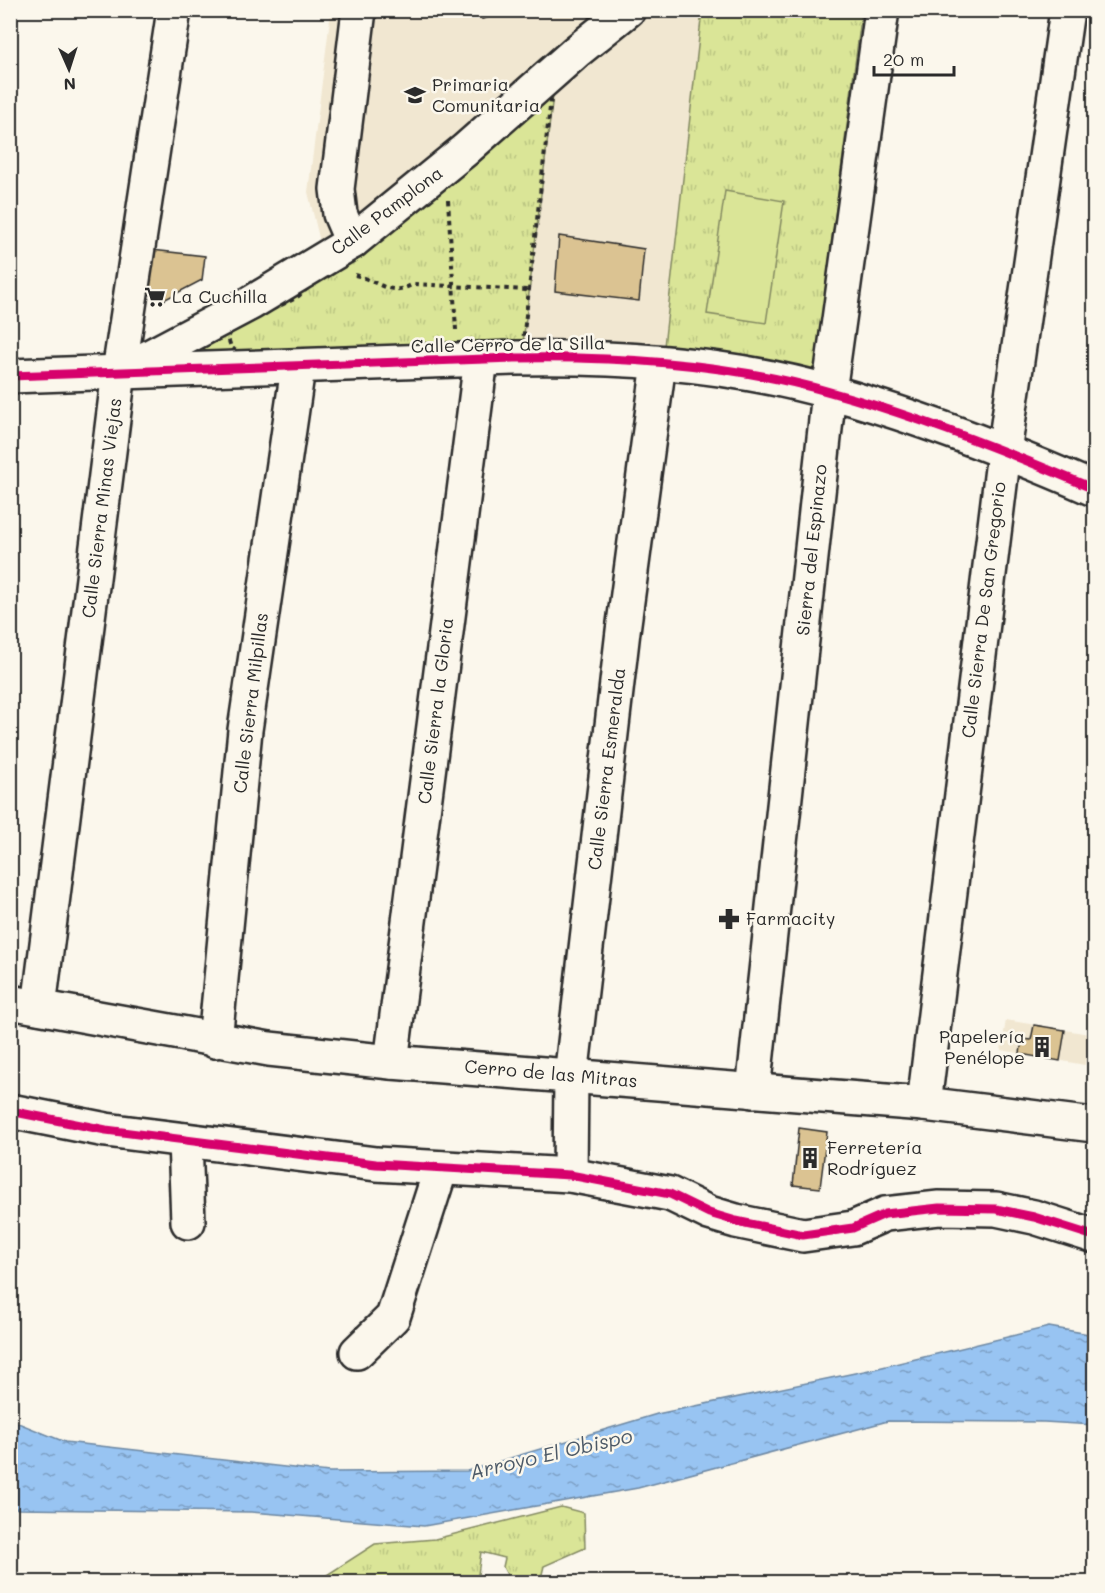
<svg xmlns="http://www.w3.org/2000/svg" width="1105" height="1593" font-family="Mali,sans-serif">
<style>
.built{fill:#f1e7d1}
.grass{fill:url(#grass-tufts);stroke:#828861;stroke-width:1.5}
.garden{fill:#dae597;stroke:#828861;stroke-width:1.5}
.water{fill:url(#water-ripples);stroke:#6c87a2;stroke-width:1.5}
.building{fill:#dbc392;stroke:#2b2b2b;stroke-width:1.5}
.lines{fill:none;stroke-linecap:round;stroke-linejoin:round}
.minor-casing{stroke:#2b2b2b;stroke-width:38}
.path{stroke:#2b2b2b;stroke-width:4;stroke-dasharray:4.5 4.5;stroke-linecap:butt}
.minor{stroke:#fbf7ec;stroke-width:33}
.cycleway-casing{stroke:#fbf7ec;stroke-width:13}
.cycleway{stroke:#d6006c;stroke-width:9}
.labels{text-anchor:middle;stroke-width:5;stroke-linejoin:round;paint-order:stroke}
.poi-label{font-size:18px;fill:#2b2b2b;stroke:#fbf7ec;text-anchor:start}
.street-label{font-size:18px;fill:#2b2b2b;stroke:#fbf7ec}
.water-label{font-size:20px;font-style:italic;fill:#4c5967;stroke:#fbf7ec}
</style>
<defs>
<pattern id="grass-tufts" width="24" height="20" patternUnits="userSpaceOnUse" patternTransform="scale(1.5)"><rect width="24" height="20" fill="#dae597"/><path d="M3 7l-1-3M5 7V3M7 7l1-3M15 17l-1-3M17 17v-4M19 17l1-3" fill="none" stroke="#bbc582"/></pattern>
<pattern id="water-ripples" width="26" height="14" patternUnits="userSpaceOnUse" patternTransform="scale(1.5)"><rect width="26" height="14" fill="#98c4f2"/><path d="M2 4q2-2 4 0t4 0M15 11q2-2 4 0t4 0" fill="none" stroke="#7c9fc4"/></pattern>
</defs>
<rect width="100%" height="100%" fill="#fbf7ec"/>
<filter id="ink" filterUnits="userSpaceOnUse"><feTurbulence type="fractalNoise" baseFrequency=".0167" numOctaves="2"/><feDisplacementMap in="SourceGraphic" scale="12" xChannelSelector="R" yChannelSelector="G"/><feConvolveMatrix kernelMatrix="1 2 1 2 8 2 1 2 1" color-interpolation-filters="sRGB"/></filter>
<g filter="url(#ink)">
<g class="built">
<path d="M331 11H702L661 373 520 367 552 90 321 246 308 192Z"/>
<path d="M1006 1020 1089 1034 1085 1065 1001 1050Z"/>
</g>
<g class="grass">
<path d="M702 11H862L811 399 661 373Z"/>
<path d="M558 54 520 367 135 368 370 213Z"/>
<path d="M561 1507 584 1513 585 1548 544 1566 540 1582H511L503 1567 505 1558 481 1552 477 1582H316L375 1544 435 1539Z"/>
</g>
<path class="garden" d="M725 191 784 201 766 323 707 314Z"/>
<path class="water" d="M1049 1327 1094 1335V1425L1044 1422 888 1421 638 1488 424 1526 251 1512 18 1509 11 1506V1420L65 1442 329 1472 467 1471 657 1414 874 1369Z"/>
<g class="building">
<path d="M480 10H515L482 19Z"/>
<path d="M559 236 644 249 639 301 555 291Z"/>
<path d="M152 250 205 256 202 280 162 301 148 293Z"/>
<path d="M1034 1025 1065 1030 1060 1061 1020 1054 1022 1039 1031 1040Z"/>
<path d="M799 1128 827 1132 820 1188 793 1185Z"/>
</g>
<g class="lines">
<defs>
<g id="minor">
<path d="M352 242 340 214 337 189 359 10"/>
<path d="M126 369 251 303 352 242 465 150 577 51 628 10"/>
<path d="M10 376 514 358C618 356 729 363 830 392 920 417 1009 452 1094 489"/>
<path d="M10 1002 269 1049 391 1062 924 1104 1094 1125"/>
<path d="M39 1007 119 372 174 10"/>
<path d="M215 1041 245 730 298 368"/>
<path d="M391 1062 481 359"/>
<path d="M753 1091 829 392 882 10"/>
<path d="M924 1104 1004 452 1067 10"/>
<path d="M10 1111 106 1130 376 1164 570 1175 670 1194 709 1213 736 1221 803 1235 853 1228 885 1214 939 1208 996 1209 1034 1217 1094 1236"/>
<path d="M185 1140 188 1222"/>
<path d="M570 1175 571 1077 623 631 659 363"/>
<path d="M357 1352 393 1317 441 1168"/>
</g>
</defs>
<use href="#minor" class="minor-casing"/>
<g class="path">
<path d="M552 90 523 341 237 352 231 347 228 338 232 329 296 298Z"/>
<path d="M448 200 456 330"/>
<path d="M355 275C377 280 390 298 413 284L529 290"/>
</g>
<use href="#minor" class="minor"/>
<defs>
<g id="cycleway">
<path d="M10 376 514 358C618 356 729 363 830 392 920 417 1009 452 1094 489"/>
<path d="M10 1111 106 1130 376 1164 570 1175 670 1194 709 1213 736 1221 803 1235 853 1228 885 1214 939 1208 996 1209 1034 1217 1094 1236"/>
</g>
</defs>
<use href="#cycleway" class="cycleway-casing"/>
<use href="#cycleway" class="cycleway"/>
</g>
</g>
<defs>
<symbol id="school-bare" viewBox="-9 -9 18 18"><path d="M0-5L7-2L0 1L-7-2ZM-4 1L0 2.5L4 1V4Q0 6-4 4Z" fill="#2b2b2b" stroke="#fbf7ec" stroke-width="2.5" paint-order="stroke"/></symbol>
<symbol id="supermarket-bare" viewBox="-9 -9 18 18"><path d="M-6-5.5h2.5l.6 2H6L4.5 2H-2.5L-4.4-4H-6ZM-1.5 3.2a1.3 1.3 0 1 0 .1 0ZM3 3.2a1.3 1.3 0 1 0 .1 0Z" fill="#2b2b2b" stroke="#fbf7ec" stroke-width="2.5" paint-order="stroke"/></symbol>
<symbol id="pharmacy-bare" viewBox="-9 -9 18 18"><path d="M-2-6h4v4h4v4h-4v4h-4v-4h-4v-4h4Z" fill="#2b2b2b" stroke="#fbf7ec" stroke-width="2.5" paint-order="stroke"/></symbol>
<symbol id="building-bare" viewBox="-9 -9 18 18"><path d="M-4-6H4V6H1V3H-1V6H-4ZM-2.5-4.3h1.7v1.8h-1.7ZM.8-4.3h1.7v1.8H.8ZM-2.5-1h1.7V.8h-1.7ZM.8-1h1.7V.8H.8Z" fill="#2b2b2b" stroke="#fbf7ec" stroke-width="2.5" paint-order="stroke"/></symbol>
</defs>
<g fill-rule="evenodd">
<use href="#school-bare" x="400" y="80" width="30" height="30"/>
<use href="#supermarket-bare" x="140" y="282" width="30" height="30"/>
<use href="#pharmacy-bare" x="714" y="904" width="30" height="30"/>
<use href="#building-bare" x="1027" y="1032" width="30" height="30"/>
<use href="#building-bare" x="795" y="1143" width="30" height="30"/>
</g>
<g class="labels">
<g class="poi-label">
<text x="432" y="91">Primaria<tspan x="432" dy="21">Comunitaria</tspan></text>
<text x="172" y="303">La Cuchilla</text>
<text x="746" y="925">Farmacity</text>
<text x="1025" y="1043" text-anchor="end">Papelería<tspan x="1025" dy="21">Penélope</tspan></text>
<text x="827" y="1154">Ferretería<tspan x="827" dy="21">Rodríguez</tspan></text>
</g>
<g class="street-label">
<text transform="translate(387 211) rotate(-37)" y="6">Calle Pamplona</text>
<text transform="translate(508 345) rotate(-1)" y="6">Calle Cerro de la Silla</text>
<text transform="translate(102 508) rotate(-83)" y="6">Calle Sierra Minas Viejas</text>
<text transform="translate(812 550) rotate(-84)" y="6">Sierra del Espinazo</text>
<text transform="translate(984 610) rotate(-83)" y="6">Calle Sierra De San Gregorio</text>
<text transform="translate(251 703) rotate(-83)" y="6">Calle Sierra Milpillas</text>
<text transform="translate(436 711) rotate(-83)" y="6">Calle Sierra la Gloria</text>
<text transform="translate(607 769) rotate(-83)" y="6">Calle Sierra Esmeralda</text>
<text transform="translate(551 1074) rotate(5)" y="6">Cerro de las Mitras</text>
</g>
<g class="water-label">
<text transform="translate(551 1454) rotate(-13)" y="7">Arroyo El Obispo</text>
</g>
</g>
<rect width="1105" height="1593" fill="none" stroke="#fbf7ec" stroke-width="36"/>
<rect x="18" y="18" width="1069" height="1557" fill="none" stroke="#2b2b2b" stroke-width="2" filter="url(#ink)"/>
<g transform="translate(69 69) rotate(177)" stroke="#fbf7ec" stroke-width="4.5" paint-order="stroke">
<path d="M0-4.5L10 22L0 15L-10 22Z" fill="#2b2b2b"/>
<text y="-9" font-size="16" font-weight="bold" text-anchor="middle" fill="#2b2b2b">N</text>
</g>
<path d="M874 66v9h80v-9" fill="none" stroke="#2b2b2b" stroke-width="3"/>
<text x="883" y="66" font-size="18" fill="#2b2b2b" stroke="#fbf7ec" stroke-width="4.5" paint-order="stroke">20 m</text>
</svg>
